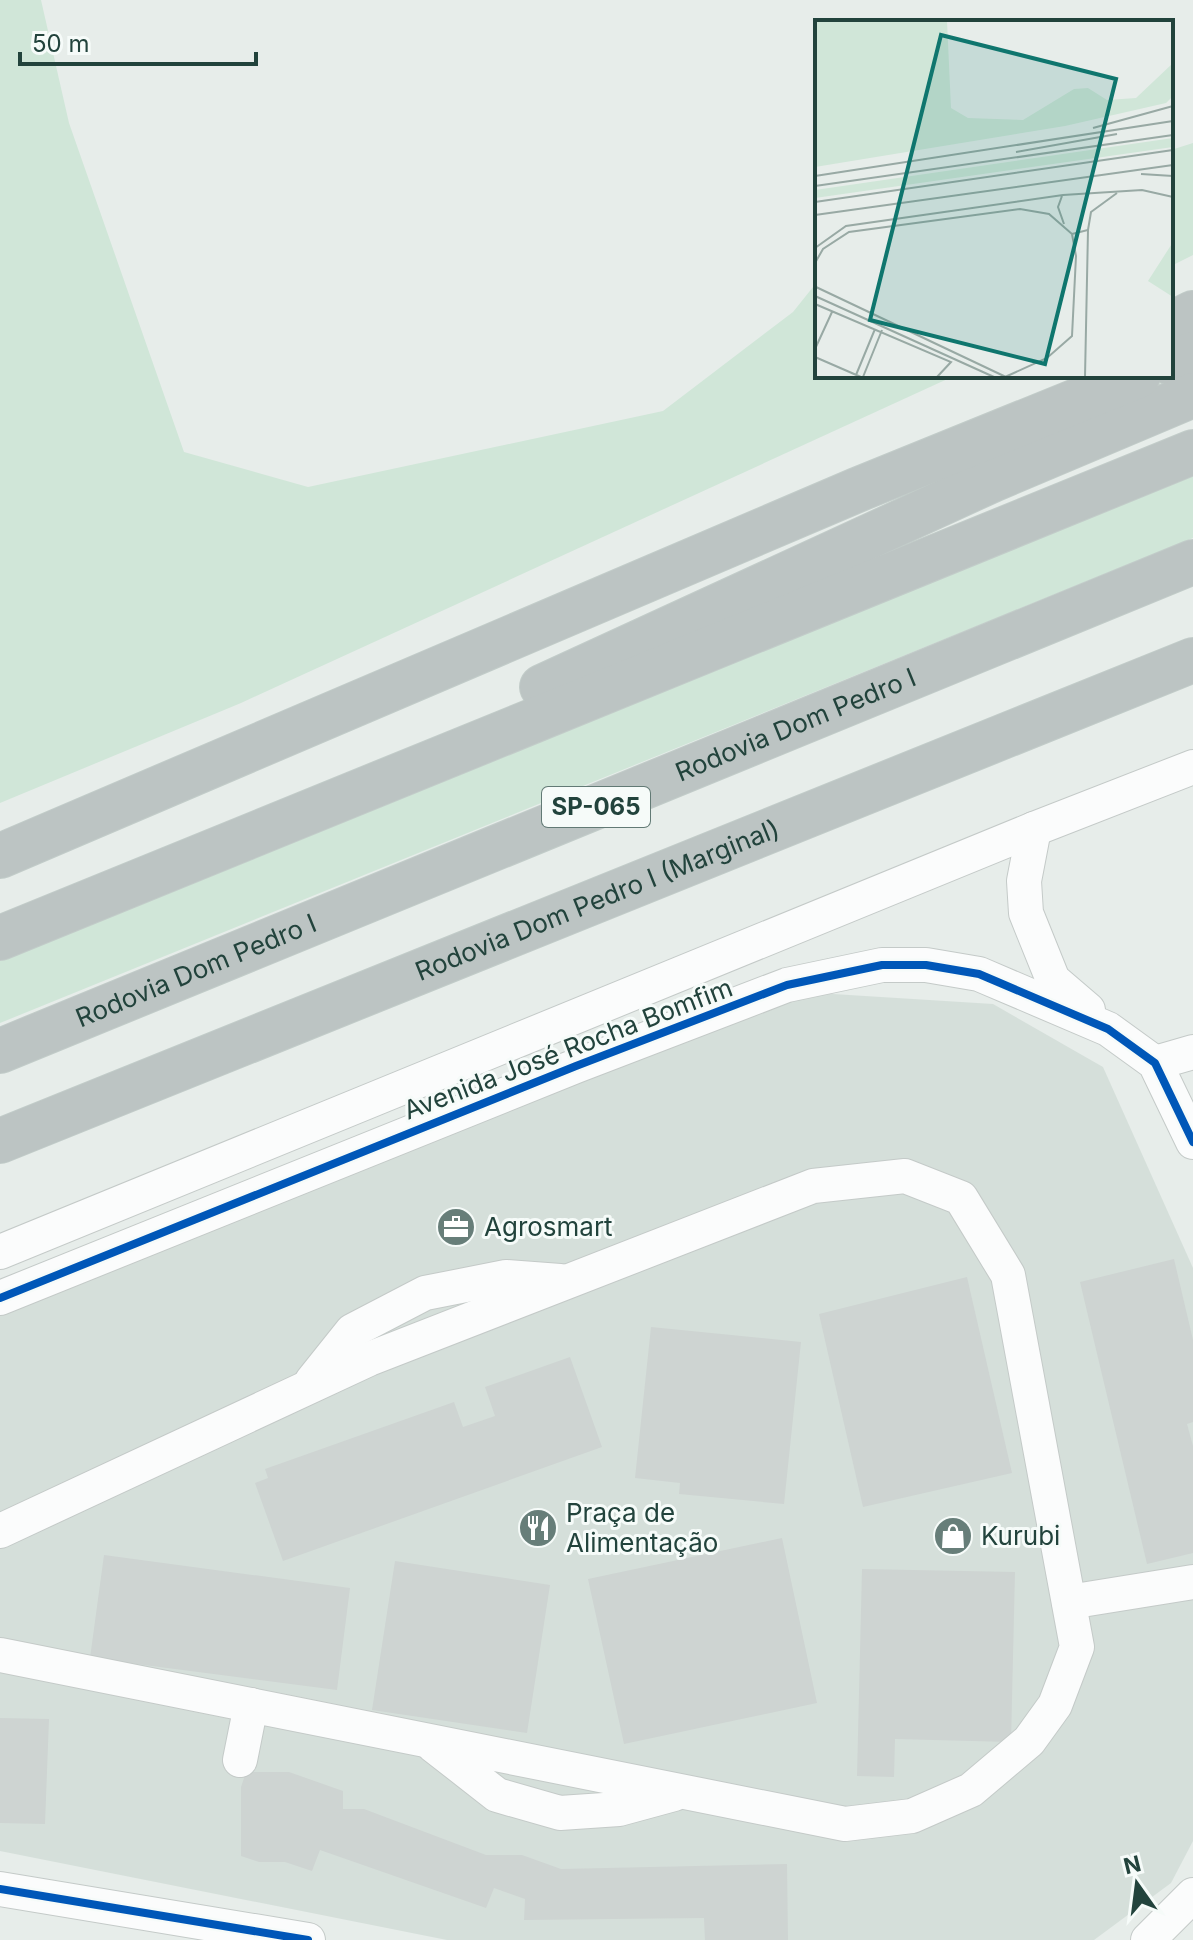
<svg xmlns="http://www.w3.org/2000/svg" width="1193" height="1940" font-family="Inter,sans-serif">
<style>
.built{fill:#d5dfda}
.green{fill:#d0e6d8}
.building{fill:#ced4d2}
.lines{fill:none;stroke-linecap:round;stroke-linejoin:round}
.minor-casing{stroke:#c4cac8;stroke-width:36}
.highway-casing{stroke:#c2ccc9;stroke-width:46}
.minor{stroke:#fbfcfc;stroke-width:34}
.highway{stroke:#bcc4c3;stroke-width:44}
.cycleway-casing{stroke:#f6fbf9;stroke-width:13}
.cycleway{stroke:#0057b8;stroke-width:8}
.labels{text-anchor:middle;stroke-width:6;stroke-linejoin:round;paint-order:stroke}
.shield{fill:#f6fbf9;stroke:#627a75;stroke-width:2}
.shield-label{font-size:24px;font-weight:bold;fill:#22433c}
.street-label{font-size:26px;fill:#22433c;stroke:#f6fbf9}
.poi-label{font-size:26px;fill:#22433c;stroke:#f6fbf9;text-anchor:start}
.inset-road{fill:none;stroke:#98a9a4;stroke-width:2}
.view{fill:#0f766e;fill-opacity:0.15;stroke:#0f766e;stroke-width:4}
.inset-edge{fill:none;stroke:#22433c;stroke-width:4}
</style>
<rect width="100%" height="100%" fill="#e7edea"/>
<path class="built" d="M785 991 993 1004 1103 1067 1193 1268V1841L1171 1883 1094 1940H447L0 1851V1311Z"/>
<g class="green">
<path d="M0 0H41L69 123 184 452 308 487 663 411 793 312 817 282V376H954L241 703 0 803Z"/>
<path d="M1193 143V255L1171 266V150Z"/>
<path d="M1193 476V538L0 1023V961Z"/>
</g>
<g class="building">
<path d="M1174 1259 1193 1340V1422L1187 1424 1193 1446V1553L1147 1564 1080 1282Z"/>
<path d="M967 1277 1012 1473 863 1507 819 1314Z"/>
<path d="M651 1327 801 1342 784 1504 679 1494 680 1483 635 1478Z"/>
<path d="M570 1357 602 1447 283 1561 255 1483 268 1478 265 1469 454 1402 463 1427 495 1416 485 1387Z"/>
<path d="M782 1538 817 1703 624 1744 588 1579Z"/>
<path d="M104 1555 350 1588 337 1690 90 1658Z"/>
<path d="M395 1561 550 1585 527 1733 372 1710Z"/>
<path d="M862 1569 1015 1572 1011 1742 895 1739 894 1777 857 1776Z"/>
<path d="M0 1718 49 1719 45 1824 0 1823Z"/>
<path d="M246 1772H289L343 1791V1809H364L486 1855H522L561 1869 787 1864 788 1940H705L704 1918 524 1920 525 1899 494 1888 486 1908 320 1850 312 1871 285 1862H259L241 1856V1787Z"/>
</g>
<g class="lines">
<defs>
<g id="minor">
<path d="M1034 829 1024 881 1026 913 1053 980 1088 1010"/>
<path d="M1155 1063 1193 1052"/>
<path d="M0 1252 1034 829 1193 767"/>
<path d="M0 1298 576 1066 787 985 882 965H926L979 974 1108 1029 1155 1063 1193 1142"/>
<path d="M312 1381 352 1331 425 1293 506 1277 560 1281"/>
<path d="M0 1531 369 1359 813 1186 905 1176 961 1198 1008 1275 1077 1647 1055 1705 1029 1741 971 1790 912 1816 845 1824 0 1655"/>
<path d="M1069 1602 1193 1582"/>
<path d="M433 1745 497 1795 560 1813 619 1809 674 1794"/>
<path d="M240 1760 251 1705"/>
<path d="M0 1889 308 1940"/>
<path d="M1148 1940 1193 1895"/>
</g>
<g id="highway">
<path d="M1171 324 1193 313"/>
<path d="M1171 363 1193 354"/>
<path d="M542 687 992 480 1193 395"/>
<path d="M0 856 857 490 1138 376"/>
<path d="M0 938 1193 452"/>
<path id="s1" d="M0 1051 1193 562"/>
<path id="s2" d="M0 1141 1193 660"/>
</g>
</defs>
<use href="#minor" class="minor-casing"/>
<use href="#highway" class="highway-casing"/>
<use href="#minor" class="minor"/>
<use href="#highway" class="highway"/>
<defs>
<g id="cycleway">
<path d="M0 1298 576 1066 787 985 882 965H926L979 974 1108 1029 1155 1063 1193 1142"/>
<path d="M0 1889 308 1940"/>
</g>
</defs>
<use href="#cycleway" class="cycleway-casing"/>
<use href="#cycleway" class="cycleway"/>
</g>
<defs>
<symbol id="office-disc" viewBox="-11 -11 22 22"><circle r="9.5" fill="#677e79" stroke="#f6fbf9"/><path d="M-6-3h4V-5.5h4V-3h4V5H-6ZM-1-4.5V-3h2v-1.5ZM-6 0V1H6V0Z" fill="#fff"/></symbol>
<symbol id="restaurant-disc" viewBox="-11 -11 22 22"><circle r="9.5" fill="#677e79" stroke="#f6fbf9"/><path d="M-5-6h1v4h1v-4h1v4h1v-4h1v5L-1.5 .5V6h-2V.5L-5-1ZM5-6V6H3V1.5H1.5Q1.5-4 5-6Z" fill="#fff"/></symbol>
<symbol id="shop-disc" viewBox="-11 -11 22 22"><circle r="9.5" fill="#677e79" stroke="#f6fbf9"/><path d="M-5-2.5h2.3a2.7 3.5 0 0 1 5.4 0H5L5.5 6h-11ZM-1.5-2.5h3a1.5 2.3 0 0 0-3 0Z" fill="#fff"/></symbol>
</defs>
<g fill-rule="evenodd">
<use href="#office-disc" x="434" y="1205" width="44" height="44"/>
<use href="#restaurant-disc" x="516" y="1506" width="44" height="44"/>
<use href="#shop-disc" x="931" y="1514" width="44" height="44"/>
</g>
<g class="labels">
<rect class="shield" x="542" y="787" width="108" height="40" rx="6"/>
<g class="shield-label">
<text x="596" y="815">SP-065</text>
</g>
<g class="street-label">
<text dy="9" stroke="none"><textPath href="#s1" startOffset="860">Rodovia Dom Pedro I</textPath></text>
<text dy="9" stroke="none"><textPath href="#s2" startOffset="644">Rodovia Dom Pedro I (Marginal)</textPath></text>
<text dy="9" stroke="none"><textPath href="#s1" startOffset="212">Rodovia Dom Pedro I</textPath></text>
<text transform="translate(568 1049) rotate(-21)" y="9">Avenida José Rocha Bomfim</text>
</g>
<g class="poi-label">
<text x="484" y="1236">Agrosmart</text>
<text x="566" y="1522">Praça de<tspan x="566" dy="30">Alimentação</tspan></text>
<text x="981" y="1545">Kurubi</text>
</g>
</g>
<g transform="translate(815 20)">
<rect width="358" height="358" fill="#e7edea"/>
<path d="M0 1H132L136 88 153 98 208 100 259 69 273 68 292 80 321 78 358 43V76L351 83 250 106 0 147ZM358 118V127L0 178V170ZM358 222V277L333 261Z" fill="#d0e6d8"/>
<path class="inset-road" d="M278 108 358 86M201 132 302 114M326 154 358 156M0 156 358 101M0 166 358 115M247 176 243 187 249 204M0 182 358 130M0 195 358 145M257 214 273 210 276 192 302 173M0 228 31 206 248 175 327 170 358 177M0 243 8 229 34 212 205 189 234 194 257 214 261 236 257 316 232 338 190 357M1 267 191 357M0 276 179 357M0 284 136 342 122 357M0 329 17 292M0 337 46 357M41 355 60 309M48 357 67 310M270 357 273 210"/>
<path class="view" d="M126 15 301 59 230 344 55 300Z"/>
<rect width="358" height="358" class="inset-edge"/>
</g>
<g transform="translate(1137 1884) rotate(346)" stroke="#f6fbf9" stroke-width="6" paint-order="stroke">
<path d="M0-6L14 30L0 20L-14 30Z" fill="#22433c"/>
<text y="-12" font-size="22" font-weight="bold" text-anchor="middle" fill="#22433c">N</text>
</g>
<path d="M20 52v12h236v-12" fill="none" stroke="#22433c" stroke-width="4"/>
<text x="32" y="52" font-size="24" fill="#22433c" stroke="#f6fbf9" stroke-width="6" paint-order="stroke">50 m</text>
</svg>
